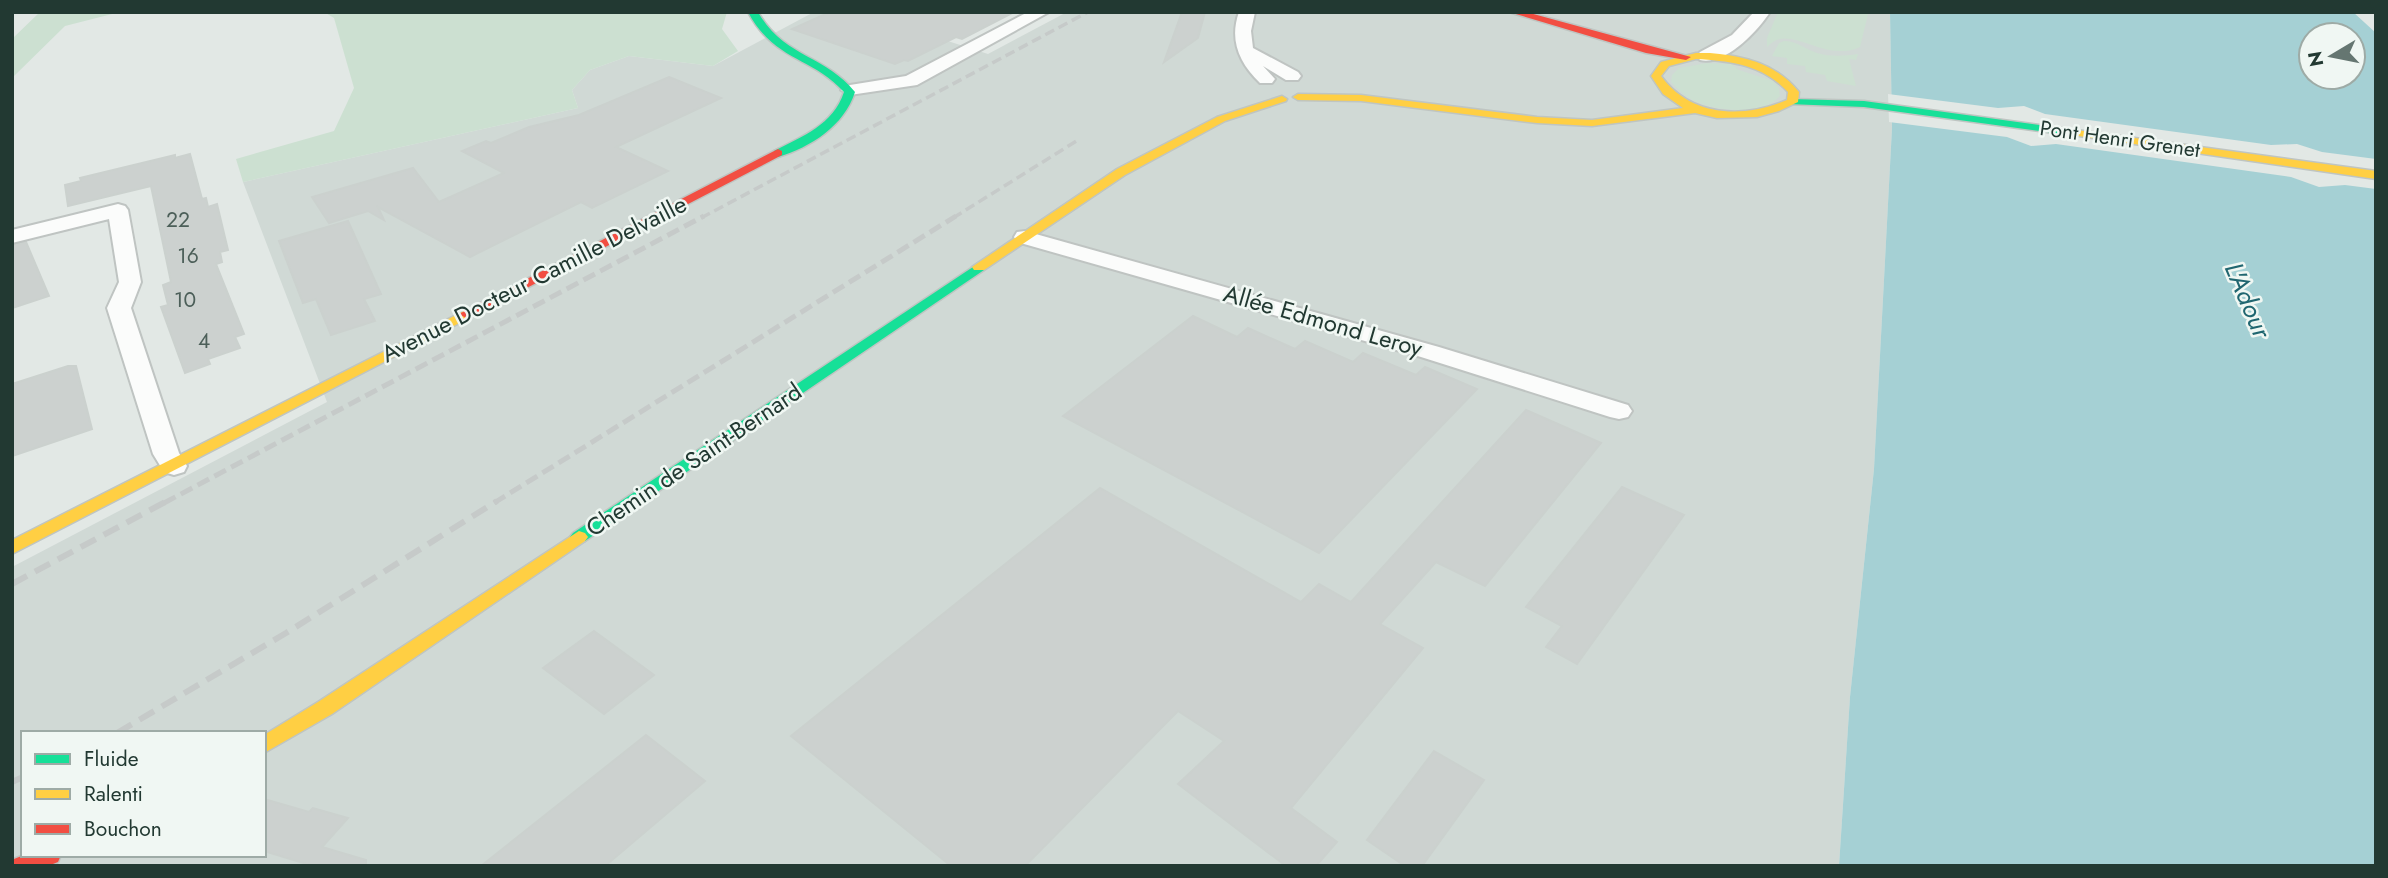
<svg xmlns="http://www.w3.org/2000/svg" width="2388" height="878" font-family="Jost,sans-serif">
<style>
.built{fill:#d0d9d5;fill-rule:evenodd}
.green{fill:#cce0d1}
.water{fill:#a5d0d4;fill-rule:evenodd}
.pier{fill:#e2e8e5}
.building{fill:#ccd1cf;stroke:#cbd1ce;stroke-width:2}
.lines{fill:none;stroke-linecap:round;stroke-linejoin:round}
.street-casing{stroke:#bfc4c2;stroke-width:4}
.fast-casing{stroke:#bfc5c2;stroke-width:3}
.slow-casing{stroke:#bfc5c2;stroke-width:3}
.jam-casing{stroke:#bfc5c2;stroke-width:3}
.street{fill:#fbfcfb;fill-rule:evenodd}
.fast{fill:#16e098;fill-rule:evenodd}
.slow{fill:#ffcf43;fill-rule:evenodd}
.jam{fill:#f24e42;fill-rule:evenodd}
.rail-far2{stroke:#c6cac9;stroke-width:3.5;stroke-dasharray:10 5;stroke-linecap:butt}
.rail-far1{stroke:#c6cac9;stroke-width:5;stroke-dasharray:13 6;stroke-linecap:butt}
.rail{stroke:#c6cac9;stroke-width:6;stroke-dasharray:17 9;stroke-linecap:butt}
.labels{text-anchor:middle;stroke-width:5;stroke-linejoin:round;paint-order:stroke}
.far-street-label{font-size:21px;fill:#223932;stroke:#f0f7f3}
.number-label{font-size:21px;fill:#4c5f59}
.street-label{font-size:24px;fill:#223932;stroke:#f0f7f3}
.water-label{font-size:26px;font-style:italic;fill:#206670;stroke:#f0f7f3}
</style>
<rect width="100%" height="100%" fill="#e2e8e5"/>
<path class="built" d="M814 12H858L988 54 1067 12H1890L1892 128 1874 469 1850 697 1839 866H12V567L327 402 243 182 578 108 572 90 590 70 629 56 713 66ZM23 733H264V855H23Z"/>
<g class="green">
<path d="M40 12H120L65 26 12 78V39Z"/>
<path d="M324 12H727L722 29 738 51 713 66 629 56 590 70 572 90 578 108 243 182 236 159 334 131 354 88 334 18Z"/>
<path d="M1778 12H1868V14L1860 47C1823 64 1789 21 1767 47V38Z"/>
<path d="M1784 41C1797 41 1805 49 1817 53 1831 57 1844 56 1858 54L1856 60 1849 59 1856 86 1827 81 1825 75 1806 72 1805 66 1787 64V58L1772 56 1779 43Z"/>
<path d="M1707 63 1731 64 1739 70 1773 81 1779 88 1780 96C1761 118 1709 111 1687 97 1681 93 1676 87 1671 82L1672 75 1679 68Z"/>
</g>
<path class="water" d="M1890 12H2353L2376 33V866H1839L1850 697 1874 469 1892 128ZM2311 35H2353V77H2311Z"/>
<path class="pier" d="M1888 94 1998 108 2024 106 2045 114 2271 145 2297 144 2322 152 2376 159V189L2345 185 2319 187 2291 177 2056 144 2031 146 2007 137 1889 122Z"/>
<g class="building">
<path d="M830 12H1014L962 39 956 37 908 61 904 60 895 64 792 29Z"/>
<path d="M1182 12H1205L1198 38 1164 62Z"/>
<path d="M669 77 721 98 616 147 668 171 592 208 581 202 470 257 378 207 384 220 368 211 329 223 312 197 413 168 439 202 504 173 462 151 486 141 491 143 529 127 579 115Z"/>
<path d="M190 154 202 199 206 198 208 207 217 204 228 250 220 252 222 262 216 264 244 334 235 337 240 348 208 359 210 364 185 373 161 307 168 305 163 285 171 282 151 186 68 206 65 185 81 181 80 178 175 155V158Z"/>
<path d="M348 221 381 294 364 299 375 321 331 335 316 299 303 303 279 241Z"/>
<path d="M26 242 49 296 12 308V245Z"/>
<path d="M1193 316 1237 337 1248 328 1295 349 1305 341 1353 362 1363 353 1416 375 1425 367 1477 389 1319 553 1063 416Z"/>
<path d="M68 366H76L92 429 12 456V384Z"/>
<path d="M1526 410 1601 443 1485 586 1436 562 1380 624 1423 648 1291 808 1337 842 1316 866H1286L1178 784 1224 741 1178 711 1025 866H951L791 736 1100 488 1301 602 1319 584 1351 602Z"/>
<path d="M1622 487 1684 515 1577 664 1546 647 1562 626 1526 607Z"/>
<path d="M594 631 654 675 604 714 543 668Z"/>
<path d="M646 735 705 781 605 866H481Z"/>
<path d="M1434 751 1484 780 1422 866H1405L1367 840Z"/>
<path d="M264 799 309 812 313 808 348 818 322 847 366 860V866H313L264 851Z"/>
</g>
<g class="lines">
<defs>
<g id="street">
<path d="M1028 12H1049L917 85 850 95 841 90 850 85 906 76Z"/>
<path d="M1239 12H1255L1251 31 1253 48 1298 72 1301 76 1298 80H1286L1263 66 1275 79 1272 83H1260C1239 63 1229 40 1239 12Z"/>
<path d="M1754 12H1770C1758 31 1725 66 1700 60L1697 56 1700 52 1732 35Z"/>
<path d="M118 204 125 206 128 210 141 282 131 308 179 453 187 466 184 472 174 475 164 472 153 454 107 308 119 282 109 219 12 243V230Z"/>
<path d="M1025 231 1439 347 1628 405 1632 411 1628 417 1619 419 1610 417 1421 357 1017 242 1014 237 1017 232Z"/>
</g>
<g id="fast">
<path d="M748 12H758C783 57 825 55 855 92 844 126 811 147 778 157L774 155V151C803 136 833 125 844 92 811 56 775 62 748 12Z"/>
<path d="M1792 99 1864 101 2069 129 2075 132 2069 135 1864 107 1788 104V100Z"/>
<path d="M979 263 984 264V270L585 541H573L570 537 573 533Z"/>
</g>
<g id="slow">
<path d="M1710 53C1745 56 1777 64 1799 92L1798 102 1779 111 1757 117 1717 118 1695 113 1592 126 1537 123 1361 101 1298 100 1293 97 1298 94 1361 95 1537 117 1592 120 1683 108 1663 94 1651 76 1661 62 1696 53ZM1696 59C1732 61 1763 65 1788 92L1787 100C1743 119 1691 117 1661 76L1669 66Z"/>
<path d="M1282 96 1287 99 1286 101 1225 121 1125 175 984 270H974L972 267 1117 169 1217 117Z"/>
<path d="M2069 129 2376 171V179L2065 134V130Z"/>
<path d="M466 310 473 314 471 317 12 554V540Z"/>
<path d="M579 531 585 533 588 537 585 541 332 714 264 753V735L318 702Z"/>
</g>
<g id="jam">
<path d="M1509 12H1526L1691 57 1686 60 1646 53Z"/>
<path d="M778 149 782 151V155L471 317 466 318 459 314Z"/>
<path d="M24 855H61L58 862 48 866H12L14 859Z"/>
</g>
</defs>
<use href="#street" class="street-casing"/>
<use href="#fast" class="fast-casing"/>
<use href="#slow" class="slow-casing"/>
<use href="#jam" class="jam-casing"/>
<use href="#street" class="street"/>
<use href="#fast" class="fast"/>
<use href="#slow" class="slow"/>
<use href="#jam" class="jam"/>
<g class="rail-far2">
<path d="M701 218 1088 12"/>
<path d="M953 218 1078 140"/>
</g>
<g class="rail-far1">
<path d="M164 503 704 216"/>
<path d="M494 503 956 216"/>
</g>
<g class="rail">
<path d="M12 584 167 501"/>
<path d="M117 733 286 633 497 501"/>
<path d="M12 782 23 777"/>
</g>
</g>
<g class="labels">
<g class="far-street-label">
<text transform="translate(2120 139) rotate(8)" y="7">Pont Henri Grenet</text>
</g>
<g class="number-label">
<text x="178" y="227">22</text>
<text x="188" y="263">16</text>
<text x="185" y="307">10</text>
<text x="204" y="348">4</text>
</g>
<g class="street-label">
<text transform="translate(534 279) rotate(-27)" y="8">Avenue Docteur Camille Delvaille</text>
<text transform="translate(1323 321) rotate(16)" y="8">Allée Edmond Leroy</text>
<text transform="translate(694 460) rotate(-34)" y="8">Chemin de Saint-Bernard</text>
</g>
<g class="water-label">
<text transform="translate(2248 300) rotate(67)" y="9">L'Adour</text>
</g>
</g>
<rect width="2388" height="878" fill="none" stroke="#223932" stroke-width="28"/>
<rect x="21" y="731" width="245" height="126" fill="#f0f7f3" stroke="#9eaba6" stroke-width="2"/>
<rect x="35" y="754" width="35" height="10" fill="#16e098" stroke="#9eaba6" stroke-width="2"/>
<text x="84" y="766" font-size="21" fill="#223932">Fluide</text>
<rect x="35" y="789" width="35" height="10" fill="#ffcf43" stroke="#9eaba6" stroke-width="2"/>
<text x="84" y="801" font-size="21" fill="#223932">Ralenti</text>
<rect x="35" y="824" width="35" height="10" fill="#f24e42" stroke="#9eaba6" stroke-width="2"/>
<text x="84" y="836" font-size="21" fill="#223932">Bouchon</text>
<g transform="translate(2332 56) rotate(260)"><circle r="33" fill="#f0f7f3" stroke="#9eaba6" stroke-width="2"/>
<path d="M0-5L12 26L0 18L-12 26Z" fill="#657671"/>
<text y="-10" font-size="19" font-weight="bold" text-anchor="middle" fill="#223932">N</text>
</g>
</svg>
